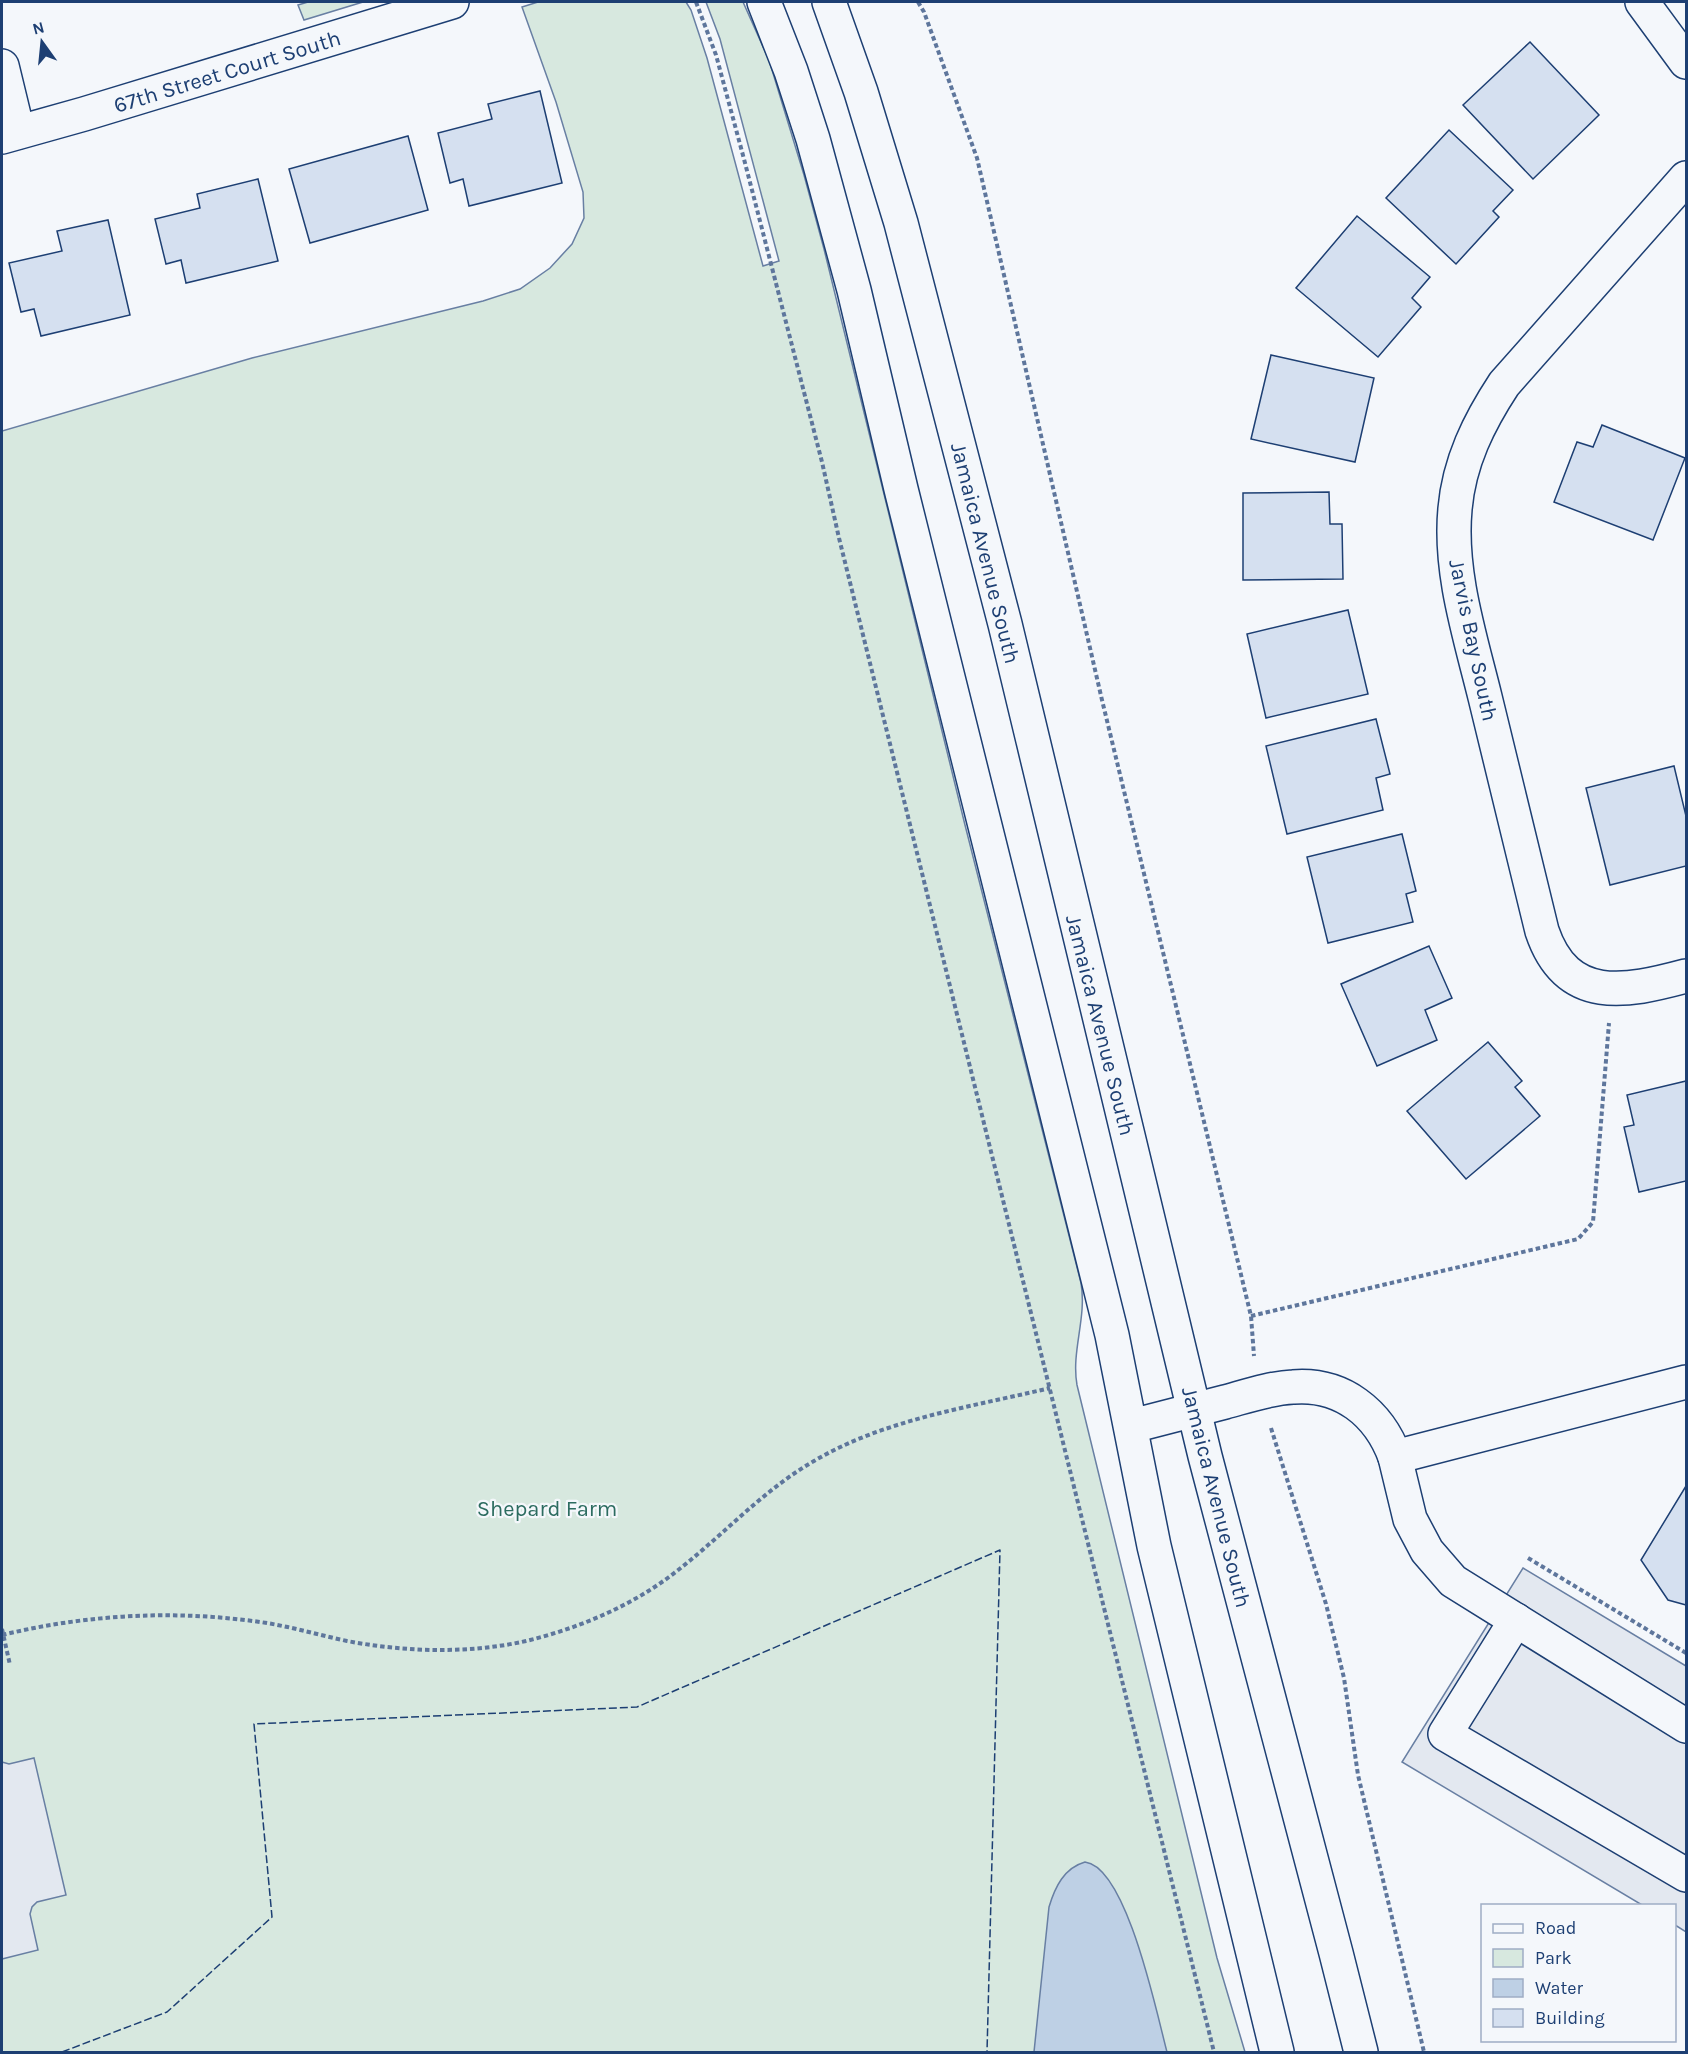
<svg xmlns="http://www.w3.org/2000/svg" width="1688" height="2054" font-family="Karla,sans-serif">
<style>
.green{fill:#d7e8df;stroke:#687fa3;stroke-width:1.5}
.parking{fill:#e3e8f0;stroke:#687fa3;stroke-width:1.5}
.water{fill:#bed0e5;stroke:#687fa3;stroke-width:1.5}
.building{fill:#d5e0f0;stroke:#1d3f73;stroke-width:1.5}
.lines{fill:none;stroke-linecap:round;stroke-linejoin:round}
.minor-casing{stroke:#1d3f73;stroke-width:36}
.path{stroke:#5e769c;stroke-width:4;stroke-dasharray:4.5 3;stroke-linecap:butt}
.minor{stroke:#f4f7fb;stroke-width:33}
.fence{stroke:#1d3f73;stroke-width:1.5;stroke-dasharray:8 3;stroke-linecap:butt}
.labels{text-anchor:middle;stroke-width:4.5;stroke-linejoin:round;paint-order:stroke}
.street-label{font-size:22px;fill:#1d3f73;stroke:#f4f7fb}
.park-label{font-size:22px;fill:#2c6c60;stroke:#f4f7fb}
</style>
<rect width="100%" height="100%" fill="#f4f7fb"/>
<g class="green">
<path d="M308 2H363L304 20 298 5Z"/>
<path d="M538 2H686L691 10 707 58 763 266 779 261 720 39 706 2H743L769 60 804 175 824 249 965 825 1081 1283C1087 1318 1071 1351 1077 1385L1217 1958 1245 2052H2V431L252 358 483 301 520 289 550 268 572 244 584 218 583 192 556 102 522 7Z"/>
</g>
<g class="parking">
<path d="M1523 1568 1686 1666V1932L1675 1925 1674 1906 1642 1905 1402 1762Z"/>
<path d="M34 1758 66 1895 37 1902 32 1907 30 1914 38 1950 2 1959V1762L9 1764Z"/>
</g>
<path class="water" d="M1085 1862C1127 1867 1157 2015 1167 2052H1034L1049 1907C1055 1887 1064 1868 1085 1862Z"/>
<g class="building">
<path d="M1530 42 1599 115 1533 179 1463 105Z"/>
<path d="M540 91 562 183 469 206 463 179 450 183 438 133 492 119 488 104Z"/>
<path d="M1449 130 1513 190 1493 211 1499 217 1456 264 1386 198Z"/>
<path d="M408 136 428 210 310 243 289 169Z"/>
<path d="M258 179 278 261 186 283 181 260 166 264 155 219 200 208 197 194Z"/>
<path d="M1357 216 1430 277 1412 298 1421 307 1378 357 1296 288Z"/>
<path d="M108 220 130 315 41 336 34 309 21 312 9 263 62 251 57 231Z"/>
<path d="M1271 355 1374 378 1355 462 1251 439Z"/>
<path d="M1602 425 1685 458 1653 540 1554 502 1577 442 1593 447Z"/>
<path d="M1329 492 1330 524H1342L1343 579 1243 580V493Z"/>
<path d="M1348 610 1368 694 1266 718 1247 634Z"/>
<path d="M1376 719 1390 774 1376 778 1383 810 1287 834 1266 746Z"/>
<path d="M1674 766 1686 816V866L1610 885 1586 788Z"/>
<path d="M1402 834 1416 891 1406 894 1413 922 1328 943 1307 857Z"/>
<path d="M1429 946 1452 998 1425 1010 1437 1040 1377 1066 1341 984Z"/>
<path d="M1488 1042 1522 1081 1515 1087 1540 1116 1466 1179 1407 1111Z"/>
<path d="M1686 1081V1181L1639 1192 1624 1127 1634 1125 1627 1095Z"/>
<path d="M1686 1486V1605L1668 1600 1641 1560Z"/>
</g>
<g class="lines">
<defs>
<g id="minor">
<path d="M764 2 791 71 813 139 854 290 901 489 1112 1335 1154 1546 1277 2052"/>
<path d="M829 2 861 92 901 223 1005 624 1205 1456 1336 1953 1361 2052"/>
<path d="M1642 2 1686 62"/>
<path d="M2 66 18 132"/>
<path d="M2 137 84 114 452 2"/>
<path d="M1686 178 1504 384C1479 422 1459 462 1455 509 1449 572 1470 636 1485 697 1504 775 1523 853 1542 931 1567 1005 1626 992 1686 976"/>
<path d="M1132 1426C1163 1418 1194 1410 1225 1402 1247 1396 1270 1388 1293 1387 1342 1383 1379 1413 1395 1457L1686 1382"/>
<path d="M1395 1457 1410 1519 1427 1551 1453 1581 1686 1726"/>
<path d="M1516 1620 1445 1734 1686 1875"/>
</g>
</defs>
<use href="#minor" class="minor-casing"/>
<g class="path">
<path d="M696 2 716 55 744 159 822 462 839 538 1214 2052"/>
<path d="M918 2 924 12 977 158 1102 700 1251 1316 1254 1356"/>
<path d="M1251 1316 1578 1239 1593 1222 1609 1023"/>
<path d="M1271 1428 1326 1604 1344 1678 1358 1775 1424 2052"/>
<path d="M1528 1558 1686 1653"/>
<path d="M2 1629 10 1665"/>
<path d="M2 1635C85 1615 168 1610 253 1621 285 1625 315 1634 347 1641 405 1652 468 1654 526 1641 576 1629 627 1608 669 1577 719 1540 760 1492 814 1461 885 1419 971 1407 1050 1388"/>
</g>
<use href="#minor" class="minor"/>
<path class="fence" d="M62 2052 167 2012 272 1917 254 1724 637 1707 1000 1550 987 2052"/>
</g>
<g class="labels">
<g class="street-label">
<text transform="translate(227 71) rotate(-17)" y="8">67th Street Court South</text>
<text transform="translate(986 553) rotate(76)" y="8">Jamaica Avenue South</text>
<text transform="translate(1474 640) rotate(78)" y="8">Jarvis Bay South</text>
<text transform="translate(1101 1025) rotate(76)" y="8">Jamaica Avenue South</text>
<text transform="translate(1217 1497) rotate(76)" y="8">Jamaica Avenue South</text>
</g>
<g class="park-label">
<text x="547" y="1516">Shepard Farm</text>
</g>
</g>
<rect width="1688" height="2054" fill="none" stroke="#1d3f73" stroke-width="6"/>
<rect x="1481" y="1904" width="195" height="138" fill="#f4f7fb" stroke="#9eadc5" stroke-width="1.5"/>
<rect x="1493" y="1924" width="30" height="9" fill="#f4f7fb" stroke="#9eadc5" stroke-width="1.5"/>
<text x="1535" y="1934" font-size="18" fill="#1d3f73">Road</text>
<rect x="1493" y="1949" width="30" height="18" fill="#d7e8df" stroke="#9eadc5" stroke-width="1.5"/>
<text x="1535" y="1964" font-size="18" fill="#1d3f73">Park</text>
<rect x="1493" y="1979" width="30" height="18" fill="#bed0e5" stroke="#9eadc5" stroke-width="1.5"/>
<text x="1535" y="1994" font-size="18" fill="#1d3f73">Water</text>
<rect x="1493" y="2009" width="30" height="18" fill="#d5e0f0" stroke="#9eadc5" stroke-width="1.5"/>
<text x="1535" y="2024" font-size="18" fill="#1d3f73">Building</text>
<g transform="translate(42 42) rotate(345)" stroke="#f4f7fb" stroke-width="4.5" paint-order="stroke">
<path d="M0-4.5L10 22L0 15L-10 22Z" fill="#1d3f73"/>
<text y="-9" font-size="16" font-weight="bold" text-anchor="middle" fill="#1d3f73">N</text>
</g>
</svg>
